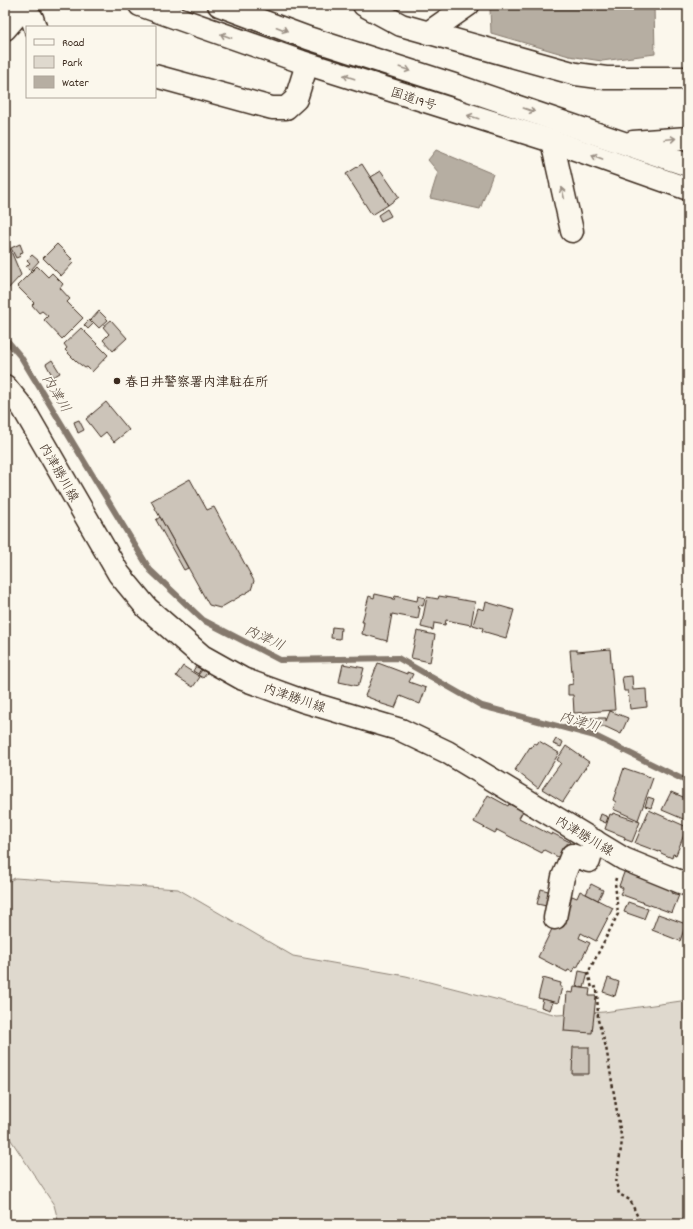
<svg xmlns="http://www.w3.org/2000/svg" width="693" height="1229" font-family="Dekko,'Klee One',sans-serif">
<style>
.green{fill:#dfd9ce;stroke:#8d8276}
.water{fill:#b6aea2;stroke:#85796d}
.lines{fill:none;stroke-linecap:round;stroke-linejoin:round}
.stream{stroke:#85796d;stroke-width:6}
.building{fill:#ccc4b9;stroke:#3b2a1e}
.minor-casing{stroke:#3b2a1e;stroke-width:25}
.major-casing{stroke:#3b2a1e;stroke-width:25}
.highway-casing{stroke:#3b2a1e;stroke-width:25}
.path{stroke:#3b2a1e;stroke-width:2.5;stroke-dasharray:3 3;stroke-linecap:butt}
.minor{stroke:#fbf7ec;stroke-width:22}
.major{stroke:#fbf7ec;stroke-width:22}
.highway{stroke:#fbf7ec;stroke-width:22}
.oneway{stroke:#9b9085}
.poi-dot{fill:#3b2a1e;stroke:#fbf7ec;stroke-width:1.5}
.labels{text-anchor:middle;stroke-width:3.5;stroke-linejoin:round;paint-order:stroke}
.street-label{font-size:13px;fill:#3b2a1e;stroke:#fbf7ec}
.poi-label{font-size:13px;font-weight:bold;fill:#3b2a1e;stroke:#fbf7ec;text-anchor:start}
.water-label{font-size:14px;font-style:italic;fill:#605246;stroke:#fbf7ec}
</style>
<rect width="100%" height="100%" fill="#fbf7ec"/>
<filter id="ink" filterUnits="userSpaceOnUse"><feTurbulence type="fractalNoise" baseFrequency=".025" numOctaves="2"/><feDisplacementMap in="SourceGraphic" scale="8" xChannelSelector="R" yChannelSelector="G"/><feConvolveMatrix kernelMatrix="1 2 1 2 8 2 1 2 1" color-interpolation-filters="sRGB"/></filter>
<g filter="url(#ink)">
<path class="green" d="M15 878 178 889 293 956 406 976 557 1015 604 1012 688 1000V1224H59L54 1205 5 1131V883Z"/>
<g class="water">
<path d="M502 5H654L655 54 602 61 569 56 491 33 490 9Z"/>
<path d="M436 150 493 174 480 209 430 198 438 172 428 160Z"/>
</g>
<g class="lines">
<path class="stream" d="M5 338 21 357 150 570 203 620 280 660 398 658 482 706 595 736 688 782"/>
</g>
<g class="building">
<path d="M362 164 388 205 372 215 346 174Z"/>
<path d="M381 171 399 197 388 205 371 177Z"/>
<path d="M387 209 391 216 381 221 378 215Z"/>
<path d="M5 237 21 275 5 292Z"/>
<path d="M20 244 23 252 20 253 21 256 16 258 11 248Z"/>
<path d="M57 244 72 259 70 260 73 263 61 276 43 258Z"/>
<path d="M32 255 39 261 30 271 26 267 30 263 27 260Z"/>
<path d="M37 266 48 277 52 273 63 284 60 288 70 299 67 302 83 318 62 339 44 320 48 316 42 311 39 313 32 305 34 303 17 286Z"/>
<path d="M99 311 108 320 99 328 91 320Z"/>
<path d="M89 320 93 324 88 329 84 325Z"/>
<path d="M111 320 127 338 113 351 103 340 109 334 103 327Z"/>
<path d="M81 328 108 355 92 372 87 367 85 368 77 362 65 350 67 348 64 344Z"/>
<path d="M52 360 60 373 53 377 46 364Z"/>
<path d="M106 402 129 430 114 442 106 432 100 437 86 419Z"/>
<path d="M79 420 84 430 78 433 74 422Z"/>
<path d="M190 479 207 510 214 507 254 581 251 590 220 608 209 605 151 501Z"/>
<path d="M160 517 188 568 184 570 156 520Z"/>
<path d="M375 594 393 598 392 600H394L395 596 417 601 418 596 425 598 423 606 419 605 418 608H420L418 619 392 614 387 641 362 634 364 622H362L369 596 374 598Z"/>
<path d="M439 596 475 602 471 625 446 620 445 625 434 623 433 630 421 627 427 597 438 599Z"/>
<path d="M486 602 514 610 506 638 482 631 483 628 473 625 478 608 484 610Z"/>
<path d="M332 627 341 628 340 639 331 638Z"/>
<path d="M417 631 435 635 430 662 411 658Z"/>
<path d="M610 649 615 710 574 713 573 695H568V685L573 684 570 650H577V652Z"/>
<path d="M378 663 407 674V672L413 674 409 682 426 688 420 704 400 696 395 708 379 703 380 702 365 696Z"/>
<path d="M343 664 364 668 360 683H358V686L339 682Z"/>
<path d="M183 666 200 677 193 687 176 676Z"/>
<path d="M196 666 201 669 198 674 193 671Z"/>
<path d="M202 670 207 673 203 678 198 675Z"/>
<path d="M632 676 633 690 646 689 647 707 630 709 628 691H624L622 677Z"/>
<path d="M610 711 628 718 621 734 606 727H591V718H606V721Z"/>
<path d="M556 739 563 742 561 747 553 744Z"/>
<path d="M539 741 559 753 538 788 515 770 530 747 531 748 534 743 537 744Z"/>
<path d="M566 746 589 762 563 802 542 789 561 763 557 760Z"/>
<path d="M624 768 653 778 638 820 613 809 616 802 613 800Z"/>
<path d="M671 792 688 799V821L662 810Z"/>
<path d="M488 795 508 806 509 804 523 811 519 818 551 835 552 833 570 842 562 859 544 850 542 853 497 830 495 833 474 822Z"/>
<path d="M648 797 654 799 651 808 645 806Z"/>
<path d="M649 810 687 827 676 855 673 854 672 858 661 853 660 851 659 852 635 843Z"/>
<path d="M613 813 640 822 632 842 624 839 625 837 605 829 610 814 612 815Z"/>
<path d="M601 814 608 817 606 823 599 820Z"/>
<path d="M625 870 674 889 672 893 679 895 672 913 620 894 623 888 619 886Z"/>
<path d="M591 884 603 890 598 900 586 894Z"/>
<path d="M541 889 555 893 551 907 537 904Z"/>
<path d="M580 891 613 908 596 941 581 933 579 938 590 943 577 968 575 967 573 972 568 970 567 972 538 957 554 925 562 916 572 896 577 898Z"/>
<path d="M628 902 648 909 644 919 624 912Z"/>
<path d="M658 914 686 924 680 941 652 930Z"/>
<path d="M579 971 588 973 584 988 576 986Z"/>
<path d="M543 978 561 983 560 987H562L558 1003 538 998Z"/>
<path d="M608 978 619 982 615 996 603 992Z"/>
<path d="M574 987 590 989 589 996H596L592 1033 564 1031 567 992 573 993Z"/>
<path d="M543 999 553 1002 550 1010 541 1007Z"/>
<path d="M573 1047H589V1074H572Z"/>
</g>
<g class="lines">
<defs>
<g id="minor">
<path d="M364 5 401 25 576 74 606 78H688"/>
<path d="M5 29 26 5"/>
<path d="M428 33 468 5"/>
<path d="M555 918 563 877 572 855 589 861 595 841"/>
</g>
<path id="major" d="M5 386 23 408 119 574 147 608 202 656 243 679 303 701 401 730 447 752 624 859 688 885"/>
<g id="highway">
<path d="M140 5 302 62 552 141 688 189"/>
<path d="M219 5 308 38 454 85 688 165"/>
<path d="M21 10 32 18 35 27"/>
<path d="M155 76 272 108H286L296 99 307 64"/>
<path d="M552 141 572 231"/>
<path d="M633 142 688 138"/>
</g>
</defs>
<use href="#minor" class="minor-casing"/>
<use href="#major" class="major-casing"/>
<use href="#highway" class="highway-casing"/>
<path class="path" d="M616 878 615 882 618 914 588 973 592 988 597 987 598 1020 606 1047 622 1141 616 1183 619 1194 630 1200 641 1224"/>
<use href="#minor" class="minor"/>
<use href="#major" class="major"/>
<use href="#highway" class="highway"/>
</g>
<defs><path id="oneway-shaft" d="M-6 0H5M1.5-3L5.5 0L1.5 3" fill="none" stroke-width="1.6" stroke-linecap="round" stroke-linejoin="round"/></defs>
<g class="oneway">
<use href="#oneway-shaft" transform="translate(282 29) rotate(21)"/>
<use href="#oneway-shaft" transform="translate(226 36) rotate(-160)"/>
<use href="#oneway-shaft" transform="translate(405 69) rotate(18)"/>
<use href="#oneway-shaft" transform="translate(349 77) rotate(-162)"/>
<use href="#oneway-shaft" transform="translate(529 110) rotate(19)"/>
<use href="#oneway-shaft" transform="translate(473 117) rotate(-163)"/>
<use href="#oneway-shaft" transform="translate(670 139) rotate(-5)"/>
<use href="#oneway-shaft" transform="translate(597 157) rotate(-160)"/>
<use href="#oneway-shaft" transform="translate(563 193) rotate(-103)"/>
</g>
</g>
<circle class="poi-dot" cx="117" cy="381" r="4"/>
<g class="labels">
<g class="street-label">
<text transform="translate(414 98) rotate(18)" y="5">国道19号</text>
<text transform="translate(60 472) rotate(60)" y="5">内津勝川線</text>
<text transform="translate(295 697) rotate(19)" y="5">内津勝川線</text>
<text transform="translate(585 835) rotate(31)" y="5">内津勝川線</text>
</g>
<g class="poi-label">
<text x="125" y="386">春日井警察署内津駐在所</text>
</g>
<g class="water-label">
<text transform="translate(57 393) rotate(59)" y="5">内津川</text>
<text transform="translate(265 637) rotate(25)" y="5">内津川</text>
<text transform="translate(580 721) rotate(17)" y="5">内津川</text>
</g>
</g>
<rect width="693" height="1229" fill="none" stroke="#fbf7ec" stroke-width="20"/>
<rect x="10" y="10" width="673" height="1209" fill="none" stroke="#3b2a1e" stroke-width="1.5" filter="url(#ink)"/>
<rect x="26" y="26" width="130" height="72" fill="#fbf7ec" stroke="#aea59a"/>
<rect x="34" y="39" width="20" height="6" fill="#fbf7ec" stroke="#aea59a"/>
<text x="62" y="46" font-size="12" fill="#3b2a1e">Road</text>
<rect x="34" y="56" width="20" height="12" fill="#dfd9ce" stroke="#aea59a"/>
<text x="62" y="66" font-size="12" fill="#3b2a1e">Park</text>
<rect x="34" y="76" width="20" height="12" fill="#b6aea2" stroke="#aea59a"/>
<text x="62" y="86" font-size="12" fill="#3b2a1e">Water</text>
</svg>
